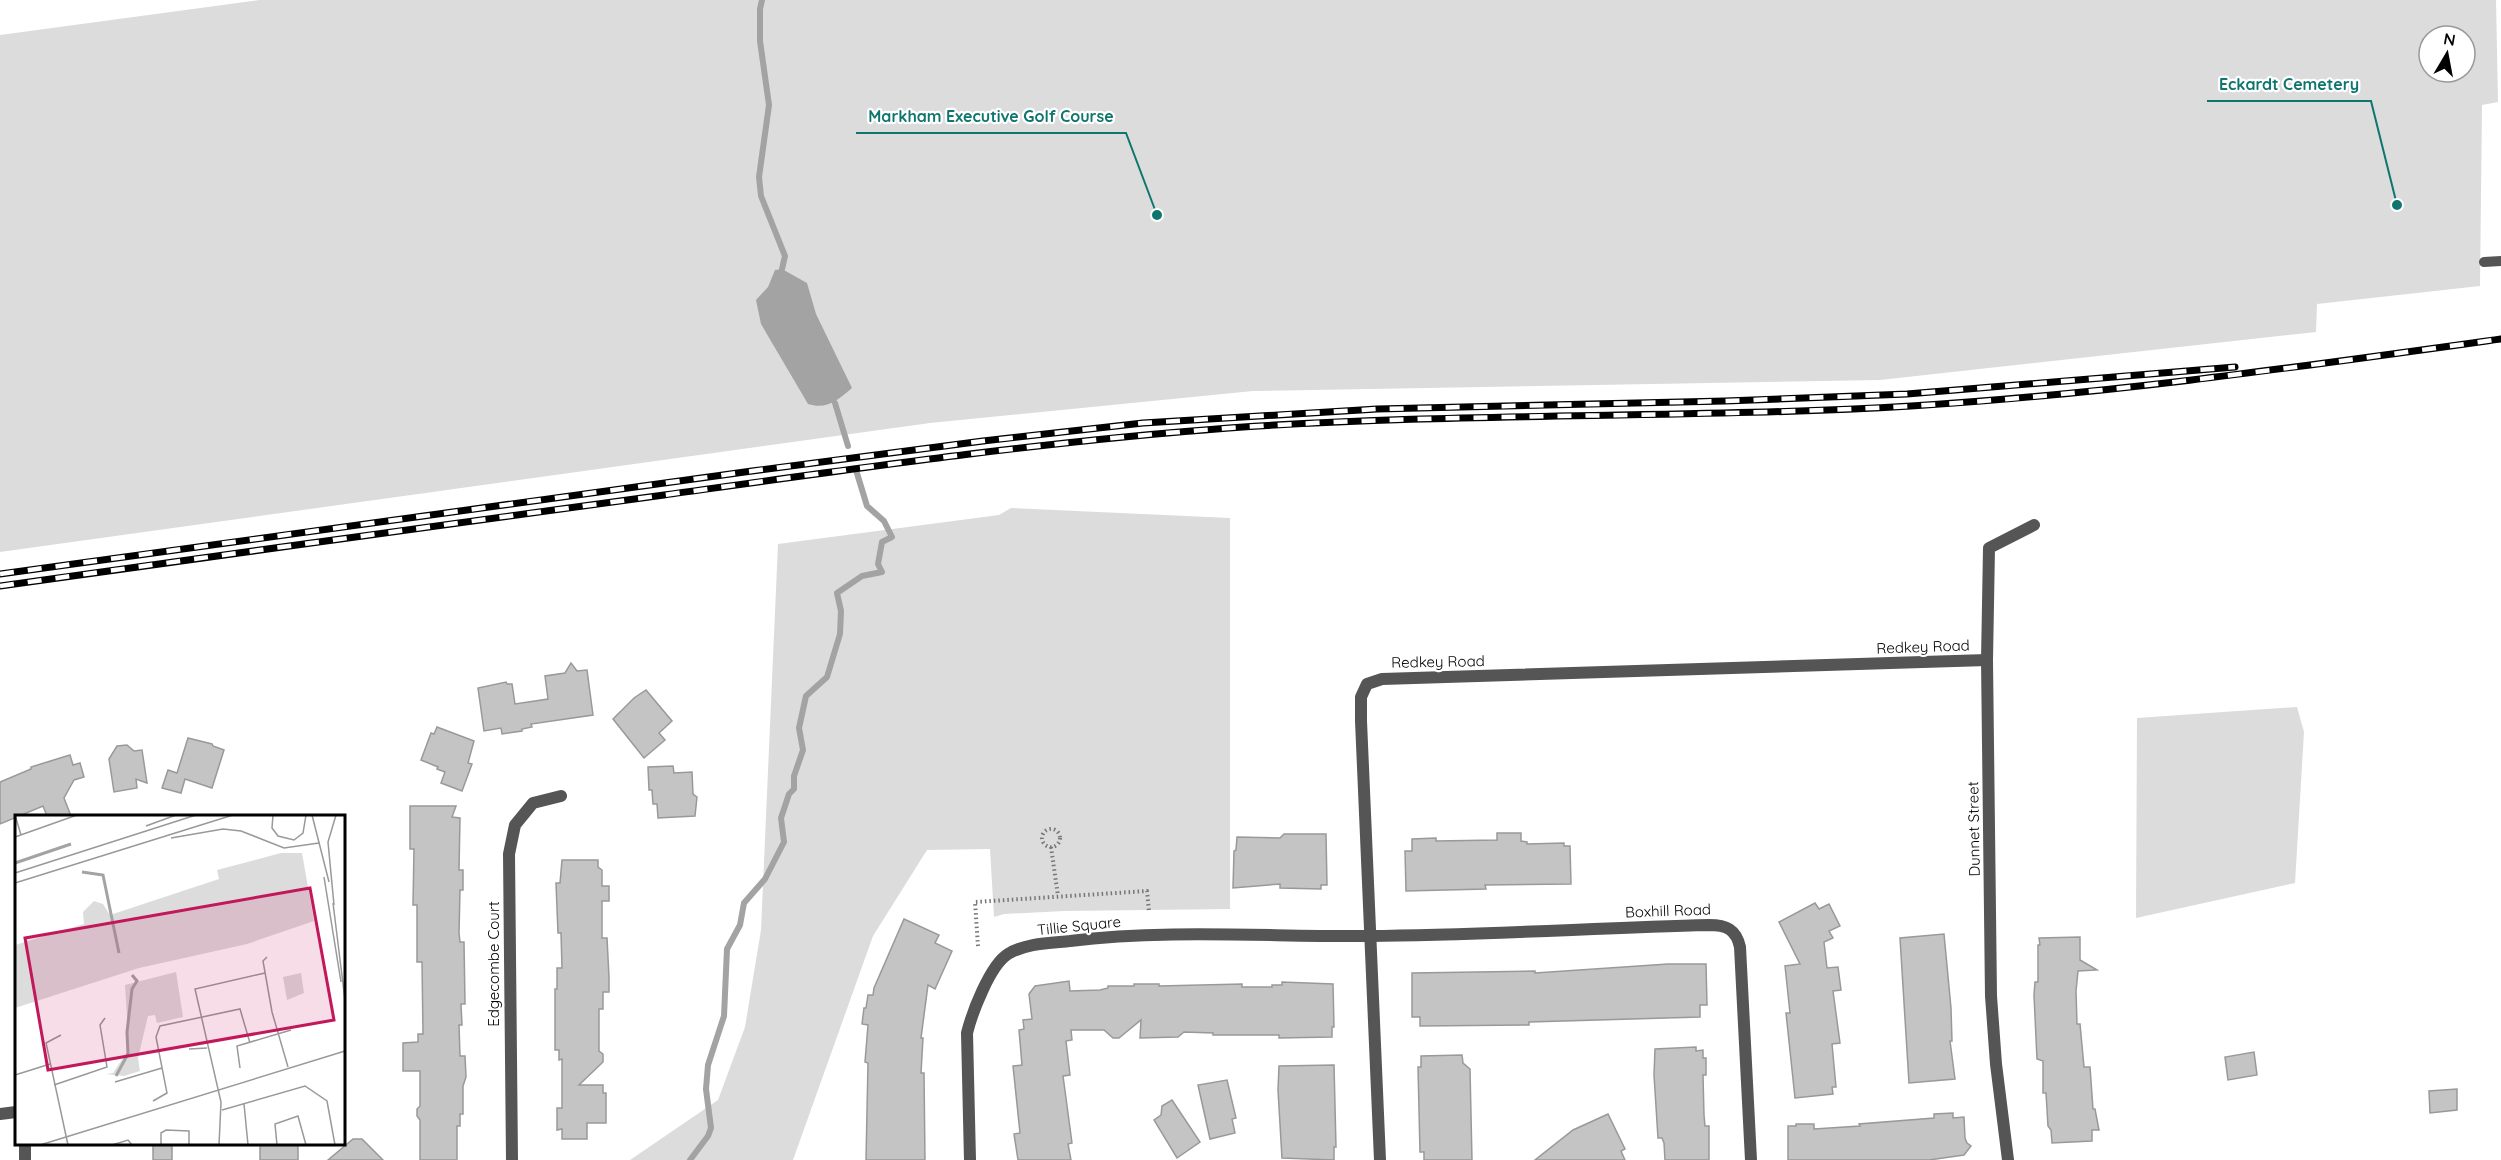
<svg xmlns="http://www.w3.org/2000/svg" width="2501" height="1160" font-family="Quicksand,sans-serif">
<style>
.green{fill:#dcdcdc;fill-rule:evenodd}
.water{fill:#a3a3a3}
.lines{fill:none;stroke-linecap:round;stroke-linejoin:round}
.stream{stroke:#a3a3a3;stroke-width:6}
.building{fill:#c4c4c4;stroke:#999;stroke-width:1.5}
.path{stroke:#777;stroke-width:4;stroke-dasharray:1.5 3;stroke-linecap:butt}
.service{stroke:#555;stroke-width:10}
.minor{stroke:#555;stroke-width:12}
.rail-casing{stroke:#000;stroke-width:7}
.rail{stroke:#fff;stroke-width:4.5;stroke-dasharray:14;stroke-linecap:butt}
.labels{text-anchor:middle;stroke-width:4.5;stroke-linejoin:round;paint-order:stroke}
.street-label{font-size:15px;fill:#000;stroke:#fff}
.inset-river{fill:none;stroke:#a3a3a3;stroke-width:3}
.inset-road{fill:none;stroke:#999;stroke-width:1.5}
.view{fill:#c2185b;fill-opacity:0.15;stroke:#c2185b;stroke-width:3}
.inset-edge{fill:none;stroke:#000;stroke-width:3}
.leader{fill:none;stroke:#0f766e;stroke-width:2}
.callout-dot{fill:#0f766e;stroke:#fff;stroke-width:2}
.callout-label{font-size:16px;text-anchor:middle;font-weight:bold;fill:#0f766e;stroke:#fff;stroke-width:4.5;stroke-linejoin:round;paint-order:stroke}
</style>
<rect width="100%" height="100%" fill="#fff"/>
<g class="green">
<path d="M260 0H2496L2498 102 2482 105 2480 286 2317 304 2316 332 1880 380 1253 391 930 423 0 552V35ZM2429 36H2465V72H2429Z"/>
<path d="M1011 508 1230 518V909L1064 911 1004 914 994 917 990 849 927 850 873 936 793 1160H630L718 1100 745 1027 761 930 778 544 999 515Z"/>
<path d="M2297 707 2304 732 2295 883 2136 918 2137 718Z"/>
</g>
<path class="water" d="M782 269 807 283 816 314 852 388C838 400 827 410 808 404L761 324 756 300 768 287 775 270Z"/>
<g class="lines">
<g class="stream">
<path d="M762 0 760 9V41L769 105 759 177 761 196 785 256 782 269"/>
<path d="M835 403 848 446"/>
<path d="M690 1160 708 1136 711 1128 706 1089 708 1065 724 1016 727 949 740 925 744 903 765 879 784 842 781 818 789 794 794 789V776L803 750 799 728 806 696 827 677 840 634 841 611 837 593 862 576 882 572 878 564 882 542 892 537 884 521 867 506 856 470"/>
</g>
</g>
<g class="building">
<path d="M571 663 577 671 587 670 593 715 531 724 532 727 522 729V731L502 734 501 728 484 731 478 688 506 682 507 684H512L515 704 548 699 545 676 565 673Z"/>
<path d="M646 690 672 721 659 733 665 740 644 758 613 719 634 698Z"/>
<path d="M437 727 474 741 468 763 472 764 462 791 441 783 445 772 437 769 438 767 421 760 431 733 434 734Z"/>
<path d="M188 738 212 744 213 746 224 750 212 788 185 779 181 793 162 788 168 770 177 773Z"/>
<path d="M127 745 134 751 142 750 147 783 136 779 137 788 114 792 109 759 117 746Z"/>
<path d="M70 755 73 765 80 763 84 777 74 780 64 798 71 816H47L43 806 0 824V782L31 769V767Z"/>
<path d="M673 766 674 773 692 772 693 794 697 797 695 816 658 818 657 804H653L652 790H649L648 767Z"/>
<path d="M410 806H456L452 817 460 818 459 870H463V890H460L459 933 460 942H464L465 1004H461L462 1025H459L460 1056H465L466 1077 463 1086V1114H460V1126H457V1160H420V1120L417 1116V1109L420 1106V1071H403V1043L418 1042V1034H423L422 962H417V905H413L414 849H410Z"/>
<path d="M1497 833H1521V841L1527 842V844L1564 843V846H1570L1571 884 1485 885 1486 889 1406 891 1405 851H1412V839L1436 838V841L1497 840Z"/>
<path d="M1284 834H1326L1327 885H1321V889L1280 888V884L1233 888 1234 851 1236 850 1237 837 1280 838Z"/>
<path d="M562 860H598V867L602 870V886H609V901H602V938H607L609 977V992H603V1009H599V1051L603 1054V1062L579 1085H603V1093H606V1123H587V1139H562V1129L557 1130V1108H562V1059L559 1060V1050H555V989H557V968H562L561 933H558L556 883H560Z"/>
<path d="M1815 903 1819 909 1829 904 1840 926 1829 931 1833 938 1824 942 1827 968 1838 967 1841 990 1833 991 1840 1043 1832 1044 1836 1087H1832L1833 1094 1795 1098 1786 1013H1790L1785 966 1800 964 1779 922Z"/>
<path d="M904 919 939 935 935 943 952 951 935 989 928 985 921 1038H923L921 1073H924L925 1160H866L868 1063 865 1062 868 1025 862 1024 864 1008H866L868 995H873L874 988Z"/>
<path d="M1944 934 1951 1008 1952 1041H1950L1955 1079 1909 1083 1900 938Z"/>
<path d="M2080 937V960L2097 970 2078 971 2076 991 2077 1024H2080L2084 1067H2090L2093 1109H2095L2099 1130H2092V1141L2052 1143 2051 1130 2048 1126 2046 1093H2043V1061L2037 1059 2034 995 2035 982H2038V945H2040L2039 938Z"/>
<path d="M1668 964H1706L1707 1005H1700V1017L1529 1022V1025L1420 1026V1017H1412V973L1535 971V973Z"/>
<path d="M1069 981 1070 991 1100 990 1108 988V986H1134V984H1159V986L1242 984V987H1272V985H1282V982L1333 984 1334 1027H1332V1037L1279 1038V1035H1213V1033L1184 1032 1178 1037 1140 1038 1141 1020 1119 1038H1113L1104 1030H1071L1072 1040 1066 1041 1070 1075 1063 1076 1072 1143 1068 1144 1071 1160H1018L1014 1134 1020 1133 1013 1066 1022 1065 1019 1030 1024 1029 1023 1020 1032 1019 1029 994 1035 986Z"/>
<path d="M1696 1047V1051L1703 1050V1058H1706V1075H1703L1704 1115 1705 1126H1709V1160H1665L1664 1143 1662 1138H1658L1654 1075 1655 1049Z"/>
<path d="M2254 1052 2257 1075 2228 1080 2225 1057Z"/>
<path d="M1462 1055 1463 1063 1470 1069 1472 1160H1424V1152H1420L1418 1067H1421V1056Z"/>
<path d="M1334 1065 1336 1147H1334V1160L1282 1158 1278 1090 1279 1066Z"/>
<path d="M1227 1080 1236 1118 1232 1119 1235 1133 1210 1139 1198 1085Z"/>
<path d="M2457 1089V1110L2430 1113 2429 1091Z"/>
<path d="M1172 1100 1200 1142 1177 1158 1154 1120 1161 1115 1162 1106Z"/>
<path d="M1953 1113V1118L1964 1117 1965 1138 1967 1143 1971 1146 1964 1155 1929 1160H1788V1126H1796V1124H1814V1129L1860 1126 1859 1124 1934 1118V1114Z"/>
<path d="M1608 1114 1625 1149 1621 1151 1625 1160H1535L1573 1130Z"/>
<path d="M353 1139H362L383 1160H328Z"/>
<rect x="260" y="1143" width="38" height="17"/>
<rect x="153" y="1144" width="19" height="16"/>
</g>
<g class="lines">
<g class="path">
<circle cx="1051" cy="838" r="9"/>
<path d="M1051 847 1058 896"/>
<path d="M978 946 975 902 1147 891 1149 912"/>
</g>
<path class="service" d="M2484 262 2501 261"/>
<g class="minor">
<path d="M0 1114 16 1112"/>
<path d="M25 1144V1160"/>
<path d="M512 1160 509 854 515 825 533 803 561 796"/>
<path d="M970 1160 967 1033C972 1013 990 965 1008 954 1026 943 1050 943 1070 941 1168 929 1270 937 1369 936 1482 935 1595 928 1709 925 1726 925 1736 929 1740 947L1751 1160"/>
<path d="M1380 1160 1361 721V697L1367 684 1382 679 1987 660"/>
<path d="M2008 1160 1996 1064 1991 996 1987 660 1989 548 2034 525"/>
</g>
<defs>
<g id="rail">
<path d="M0 574 752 471 983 441 1143 423 1377 409 1725 401 1907 394 2235 367"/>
<path d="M0 586C221 555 443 525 664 495 852 469 1039 442 1229 428 1456 412 1684 419 1911 406 2109 394 2305 366 2501 339"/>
</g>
</defs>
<use href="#rail" class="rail-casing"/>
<use href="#rail" class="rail"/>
</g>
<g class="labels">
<g class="street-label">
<text transform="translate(1923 647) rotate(-2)" y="5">Redkey Road</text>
<text transform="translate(1438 662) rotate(-1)" y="5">Redkey Road</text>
<text transform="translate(1974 829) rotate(-91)" y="5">Dunnet Street</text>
<text transform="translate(1668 911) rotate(-2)" y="5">Boxhill Road</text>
<text transform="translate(1079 926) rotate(-6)" y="5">Tillie Square</text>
<text transform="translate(494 964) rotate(-90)" y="5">Edgecombe Court</text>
</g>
</g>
<g transform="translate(15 815)">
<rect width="330" height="330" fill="#fff"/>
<path d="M266 38H287L299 106 232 129 124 153 0 193V130L69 109 68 97 79 86 88 89 95 100 204 64 202 55ZM161 157 168 202 142 208 140 200 133 201 123 243 125 256 109 261 91 259 98 258 114 234 110 170ZM286 158 289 178 272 185 268 162Z" fill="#dcdcdc"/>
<path class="inset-river" d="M0 48 56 29M67 57 88 60 104 138M101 261 113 239 112 217 117 174 122 166 117 160"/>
<path class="inset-road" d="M0 0 6 20M258 0 257 13 263 21 279 25 288 18 291 0M297 0 314 67M131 11 161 0M0 22 62 0M156 23 208 14 226 16 269 33 304 28M0 58 181 0M309 62 326 167M0 68 218 0M318 88 330 185M319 90 313 27 321 0M252 142 248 146 257 197 273 252M46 220 31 228 53 330M174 234 192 233M225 253 222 231 276 215M0 260 35 249M100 267 147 253M39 270 92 252 85 210 90 203M138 286 152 278 141 222 145 211 225 194 235 228M229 289 233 330M207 295 290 271 312 286 320 330M25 330 330 236M97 330 113 325 117 330M146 330V318L151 315 174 316V330M204 330 206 287 180 174 250 158M262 330 260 309 283 301 291 330"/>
<path class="view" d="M295 73 319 205 33 255 10 123Z"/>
<rect width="330" height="330" class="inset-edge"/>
</g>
<path class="leader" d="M2397 205L2371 101H2207M1157 215L1126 133H856"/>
<g class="callout-dot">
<circle cx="2397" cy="205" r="6"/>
<circle cx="1157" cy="215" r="6"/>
</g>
<g class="callout-label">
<text x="2289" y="90">Eckardt Cemetery</text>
<text x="991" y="122">Markham Executive Golf Course</text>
</g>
<g transform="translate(2447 54) rotate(10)"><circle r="28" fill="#ffffff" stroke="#999999" stroke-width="1.5"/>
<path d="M0-4.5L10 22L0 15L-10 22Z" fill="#000000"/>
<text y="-9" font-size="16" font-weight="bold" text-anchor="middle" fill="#000000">N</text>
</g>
</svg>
